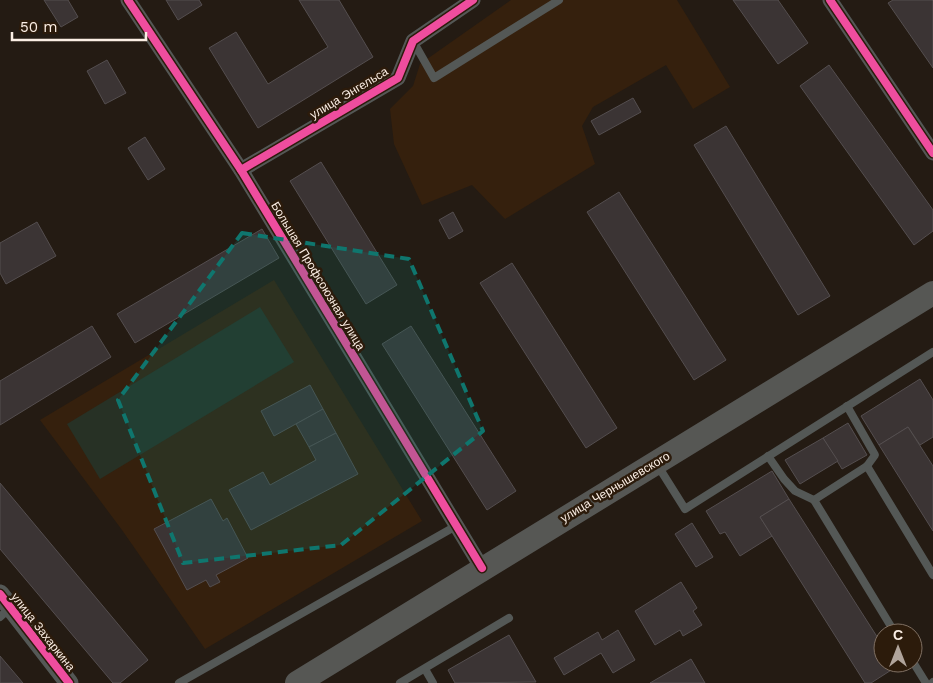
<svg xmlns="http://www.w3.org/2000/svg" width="933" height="683" font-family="'Work Sans',sans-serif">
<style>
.built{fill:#35200d}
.green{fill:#273125}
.building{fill:#3b3434;stroke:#544e4f}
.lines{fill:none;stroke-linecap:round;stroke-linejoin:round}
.service{stroke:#545856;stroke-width:8}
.minor{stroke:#545856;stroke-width:15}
.tertiary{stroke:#545856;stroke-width:19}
.primary{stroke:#565754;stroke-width:24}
.cycleway-casing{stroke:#2c1b0b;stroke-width:11}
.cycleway{stroke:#ef4d9e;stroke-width:8}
.marked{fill:#0f766e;fill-opacity:0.2;stroke:#0f766e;stroke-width:4;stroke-dasharray:10 6;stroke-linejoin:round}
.labels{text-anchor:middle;stroke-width:5;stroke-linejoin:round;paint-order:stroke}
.street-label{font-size:12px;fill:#fbeee4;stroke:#2c1b0b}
</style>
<rect width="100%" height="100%" fill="#241b13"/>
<g class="built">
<path d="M511 0H677L730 87 693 109 666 65 593 107 582 126 595 164 505 219 472 185 422 205 394 144 390 109 413 86 420 64Z"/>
<path d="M274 280 422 521 205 649 122 530 40 420Z"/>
</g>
<path class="green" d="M260 307 294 362 100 479 67 424Z"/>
<g class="building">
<path d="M44 0H68L78 17 61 27Z"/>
<path d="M166 0H199L202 5 178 20Z"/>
<path d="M299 0H339L373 57 258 128 209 48 236 32 268 84 328 47Z"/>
<path d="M733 0H778L808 43 778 64Z"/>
<path d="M893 0H932L933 1V68L888 3Z"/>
<path d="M107 60 126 93 105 104 87 71Z"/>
<path d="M829 65 933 210V231L914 245 800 86Z"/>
<path d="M633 98 641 112 599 135 591 121Z"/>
<path d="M726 126 830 296 798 315 694 145Z"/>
<path d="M145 137 165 169 148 180 128 148Z"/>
<path d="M321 162 397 285 366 304 290 181Z"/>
<path d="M619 192 726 360 694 380 587 212Z"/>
<path d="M453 212 463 231 449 239 439 220Z"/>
<path d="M37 222 56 256 6 284 0 273V243Z"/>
<path d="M262 229 279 258 135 343 117 314Z"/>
<path d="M512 263 617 428 586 448 480 283Z"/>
<path d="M92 326 111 357 0 425V381Z"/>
<path d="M411 326 516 491 487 510 382 344Z"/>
<path d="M920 379 933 400V437L920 445 908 427 879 445 861 416Z"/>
<path d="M310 385 323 409 274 436 261 411Z"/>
<path d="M323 409 336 433 309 447 296 424Z"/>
<path d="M848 423 867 455 842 469 823 438Z"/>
<path d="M908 427 933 466V531L879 445Z"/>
<path d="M336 433 358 474 251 530 229 490 263 472 270 485 316 460 309 447Z"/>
<path d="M823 438 838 461 800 484 785 460Z"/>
<path d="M772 471 789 499 760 517 772 536 740 556 725 532 720 534 706 511Z"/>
<path d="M0 483 148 660 120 683H113L0 549Z"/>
<path d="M211 499 223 521 227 518 248 558 216 575 220 582 210 587 206 580 187 590 154 529Z"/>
<path d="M789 499 883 646V663H893L896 667 871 683H865L760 517Z"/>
<path d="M692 523 713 557 696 567 675 534Z"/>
<path d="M681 582 697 608 693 611 702 625 683 636 680 630 655 645 635 611Z"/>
<path d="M618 630 635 660 613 673 601 653 564 675 554 658 598 632 602 640Z"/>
<path d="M509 635 536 682 455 683 448 670Z"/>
<path d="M0 656 23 683H0Z"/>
<path d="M691 659 705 683H650Z"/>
</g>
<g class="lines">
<g class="service">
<path d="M413 41 434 78 559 0"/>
<path d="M768 456 784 479 795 491 814 500 895 633"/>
<path d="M658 466 685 509 933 352"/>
<path d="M867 466 933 575"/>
<path d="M814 500 867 466 875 455 847 406"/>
<path d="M0 617 10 608"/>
<path d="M913 662 926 683"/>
<path d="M425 669 433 683"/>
<path d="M179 683 456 526"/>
<path d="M400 683 509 618"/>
<path d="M932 683 933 682"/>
</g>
<g class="minor">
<path d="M128 0 241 170 482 568"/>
<path d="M830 0 933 153"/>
<path d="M241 170 398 78 413 41 473 0"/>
</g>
<path class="tertiary" d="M0 594 69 683"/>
<path class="primary" d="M297 683 933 293"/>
<defs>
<g id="cycleway">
<path d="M128 0 241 170 482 568"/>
<path d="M830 0 933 153"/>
<path d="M241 170 398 78 413 41 473 0"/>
<path d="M0 594 69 683"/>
</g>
</defs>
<use href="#cycleway" class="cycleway-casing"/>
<use href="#cycleway" class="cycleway"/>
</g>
<path class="marked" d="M242 233 409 259 483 431 341 545 183 563 118 400Z"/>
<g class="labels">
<g class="street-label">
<text transform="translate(349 93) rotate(-31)" y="4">улица Энгельса</text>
<text transform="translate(318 276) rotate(59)" y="4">Большая Профсоюзная улица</text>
<text transform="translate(615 487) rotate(-31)" y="4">улица Чернышевского</text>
<text transform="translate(43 632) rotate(52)" y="4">улица Захаркина</text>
</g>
</g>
<g transform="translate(898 648)"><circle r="24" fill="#2c1b0b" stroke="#7f6f62"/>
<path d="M0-4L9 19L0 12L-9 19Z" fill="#b0a49b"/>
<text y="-8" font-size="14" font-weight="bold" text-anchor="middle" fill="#fbeee4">С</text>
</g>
<path d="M12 32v8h134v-8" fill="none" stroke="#fbeee4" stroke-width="2.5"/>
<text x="20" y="32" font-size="15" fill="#fbeee4" stroke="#2c1b0b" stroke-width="4" paint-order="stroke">50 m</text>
</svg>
